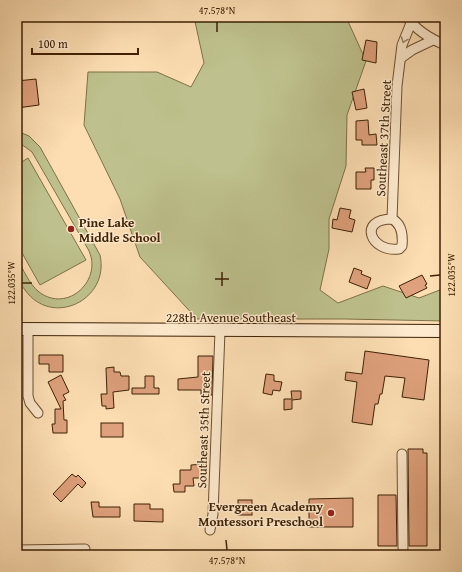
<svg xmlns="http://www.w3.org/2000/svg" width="462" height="572" font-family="'Gentium Book Plus',serif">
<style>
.green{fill:#bec18d;stroke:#7e7148}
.building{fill:#dfa17d;stroke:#3d2104}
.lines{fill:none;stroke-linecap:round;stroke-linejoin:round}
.street-casing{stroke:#6d5030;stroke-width:11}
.secondary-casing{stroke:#3d2104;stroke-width:14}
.street{stroke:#feeace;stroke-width:9}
.secondary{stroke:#feeace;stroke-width:12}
.oneway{stroke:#9e8669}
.ticks{fill:none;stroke:#3d2104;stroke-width:1.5}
.poi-dot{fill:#8f2418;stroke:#feeace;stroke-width:1.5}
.labels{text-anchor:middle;stroke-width:3;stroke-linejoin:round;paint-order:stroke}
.street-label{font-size:13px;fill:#3d2104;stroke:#feeace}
.poi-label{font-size:13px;font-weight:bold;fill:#3d2104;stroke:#feeace;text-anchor:start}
.neatline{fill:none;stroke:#3d2104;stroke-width:1.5}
.ticks-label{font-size:10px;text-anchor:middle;fill:#3d2104}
</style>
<rect width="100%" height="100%" fill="#fddeb3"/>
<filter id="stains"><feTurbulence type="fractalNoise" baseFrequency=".005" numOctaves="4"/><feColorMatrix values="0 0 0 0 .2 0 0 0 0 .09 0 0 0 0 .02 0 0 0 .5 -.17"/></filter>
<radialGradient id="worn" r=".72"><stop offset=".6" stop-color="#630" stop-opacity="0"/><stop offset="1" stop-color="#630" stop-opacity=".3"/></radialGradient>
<g class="green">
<path d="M194 17H346L366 61 347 115 346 166 329 219V249L320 290 338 303 383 286 419 298 445 288V321L345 319H197L140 257 120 199 84 125 88 72H157L191 87 204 63Z"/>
<path d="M17 131 29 136 40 147 100 255C110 300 52 328 25 290 22 286 18 281 17 276 16 271 17 263 17 258 23 269 29 284 39 292 68 314 104 279 88 249L32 152 17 141Z"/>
<path d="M28 158 86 260 40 285 17 244V165Z"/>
</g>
<g class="building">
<path d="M366 40 377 42 376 63 362 60Z"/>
<path d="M36 79 39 105 17 108V81Z"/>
<path d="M364 89 367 108 356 110 352 92Z"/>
<path d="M368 120 369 135 376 134 377 145H362V140H356V121Z"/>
<path d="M365 168H374V180H371V189H356V172H366Z"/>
<path d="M340 208 351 210 349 218 355 220 352 232 332 228 333 219 337 220Z"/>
<path d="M354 268 362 271 361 274 371 278 367 289 349 282Z"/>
<path d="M422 275 427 284 425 285 427 288 406 298 399 286Z"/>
<path d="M365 351 429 360 424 400 402 397 405 378 385 376 382 394H380L378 404H375L372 425 352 422 357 382 345 380 346 372 362 374Z"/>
<path d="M39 355H63V372H49V364H39Z"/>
<path d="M198 356H213L212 395H201V390H178V379L198 377Z"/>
<path d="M114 367V372H120L121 376H129V390L113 392 114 408 106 409V406H102L101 394H107L106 368Z"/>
<path d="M266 374 274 375V381L282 382 280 391 273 390 272 395 263 393Z"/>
<path d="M61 375 69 392 63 395 66 400 63 401 64 420H67V433H53L52 424H55V409H61L48 382Z"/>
<path d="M145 376H154V388H159V394H132V388H145Z"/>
<path d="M291 391H301V399L292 400V409L284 410V399H292Z"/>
<rect x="101" y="423" width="22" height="14"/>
<path d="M408 449H423V453H427V546H409Z"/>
<path d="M204 464 203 478H193L194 486H185V492H174L173 484H180V470H191V465Z"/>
<path d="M72 474 76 477 78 475 86 483 82 488 78 484 61 502 53 494Z"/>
<path d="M378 495H396L397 546H378Z"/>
<path d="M353 498V527H309V499Z"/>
<rect x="238" y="500" width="14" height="15"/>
<path d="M91 502H99V507H120V517H93Z"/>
<path d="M134 504H150V509H163V522L134 521Z"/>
</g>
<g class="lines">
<defs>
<g id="street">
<path d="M407 17C416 30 431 39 445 45"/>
<path d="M401 58 412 50 433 40"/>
<path d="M392 219 397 86 402 45 411 23"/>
<path d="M392 219C402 224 403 236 402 246L399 249C371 253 357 219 392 219Z"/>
<path d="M28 329V396L30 403 38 413"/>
<path d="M402 454 403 548"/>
<path d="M210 530 213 514 220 331"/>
<path d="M17 550 85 549"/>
</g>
<path id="secondary" d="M17 329 445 331"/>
</defs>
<use href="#street" class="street-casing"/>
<use href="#secondary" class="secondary-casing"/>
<use href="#street" class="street"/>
<use href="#secondary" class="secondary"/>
</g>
<defs><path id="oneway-chevron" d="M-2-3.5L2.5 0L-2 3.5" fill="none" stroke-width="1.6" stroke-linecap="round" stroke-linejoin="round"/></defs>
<use class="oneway" href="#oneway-chevron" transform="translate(404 40) rotate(110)"/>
<path class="ticks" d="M217 22V32M222 272V286M430 276 440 275M215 279H229M22 283H32M226 540 227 550"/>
<g class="poi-dot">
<circle cx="71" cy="229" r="4"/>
<circle cx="331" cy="513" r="4"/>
</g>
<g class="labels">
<g class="street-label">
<text transform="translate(383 138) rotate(-87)" y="5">Southeast 37th Street</text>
<text x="231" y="322">228th Avenue Southeast</text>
<text transform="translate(203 430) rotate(-88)" y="5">Southeast 35th Street</text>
</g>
<g class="poi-label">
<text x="79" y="227">Pine Lake<tspan x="79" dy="15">Middle School</tspan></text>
<text x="323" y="511" text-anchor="end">Evergreen Academy<tspan x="323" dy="15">Montessori Preschool</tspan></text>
</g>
</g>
<rect width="462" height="572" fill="none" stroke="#fddeb3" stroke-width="44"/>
<path d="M32 48v6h106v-6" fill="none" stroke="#3d2104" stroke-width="2"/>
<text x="38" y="48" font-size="12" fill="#3d2104" stroke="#feeace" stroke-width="3" paint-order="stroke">100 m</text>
<rect x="22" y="22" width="418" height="528" class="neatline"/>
<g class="ticks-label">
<text x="217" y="14">47.578°N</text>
<text transform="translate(451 275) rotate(-90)" y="4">122.035°W</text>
<text transform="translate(11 283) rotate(-90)" y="4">122.035°W</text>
<text x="227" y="564">47.578°N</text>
</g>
<rect width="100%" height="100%" filter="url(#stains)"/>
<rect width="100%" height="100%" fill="url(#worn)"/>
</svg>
